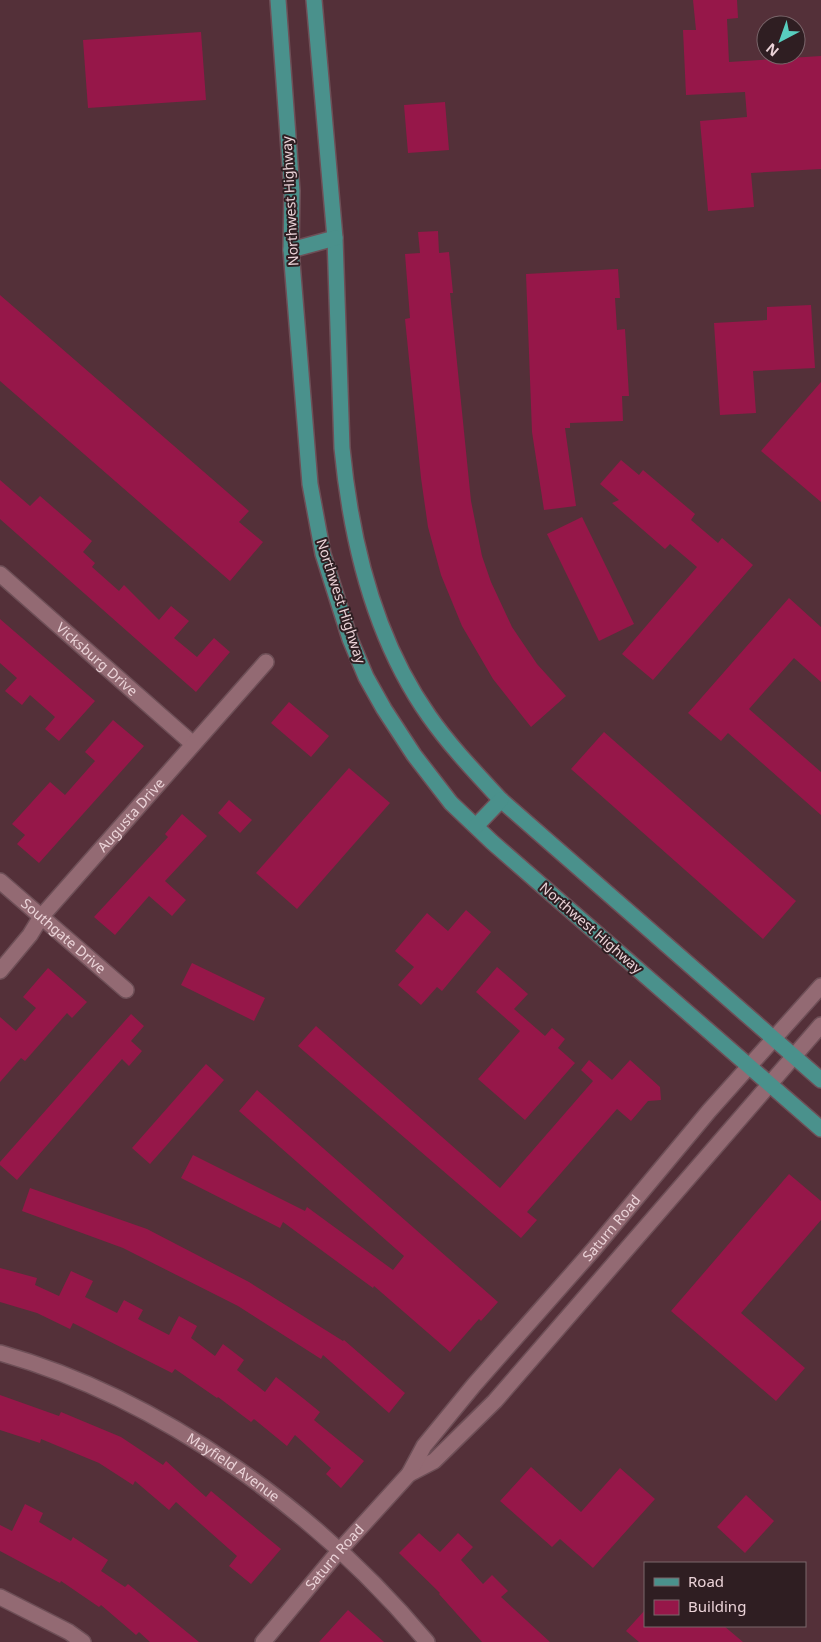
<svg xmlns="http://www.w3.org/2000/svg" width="821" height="1642" font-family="'Noto Sans',sans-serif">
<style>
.building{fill:#961749}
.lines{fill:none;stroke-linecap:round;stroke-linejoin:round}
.minor-casing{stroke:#6e4f57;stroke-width:18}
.major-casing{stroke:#6e4f57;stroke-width:18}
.minor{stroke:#936a73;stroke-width:15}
.major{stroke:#4a918c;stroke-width:15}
.labels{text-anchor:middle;stroke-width:4;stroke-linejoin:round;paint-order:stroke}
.street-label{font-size:14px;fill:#ebd3d8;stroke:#2f1e22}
</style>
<rect width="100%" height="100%" fill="#543039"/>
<g class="building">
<path d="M693 0H737L738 18 727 19 729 62 821 56V169L751 173 754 207 708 211 700 121 747 117 745 92 686 95 683 30H696Z"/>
<path d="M201 32 206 100 88 108 83 40Z"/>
<path d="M445 102 449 150 408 153 404 105Z"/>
<path d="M438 231 439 253 449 252 453 293H450L471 501 482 556 491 582 512 627 537 664 566 696 531 727 493 679 462 626 441 575 428 527 421 478 405 319 410 318 405 254 420 253 418 232Z"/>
<path d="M618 269 620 298H615L617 330 625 329 629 396H622L623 421 570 423V428H565L576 506 544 510 532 432 526 274Z"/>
<path d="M0 295 249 511 239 522 263 542 230 581 0 381Z"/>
<path d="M811 305 815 368 753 371 756 413 720 415 714 323 767 320V307Z"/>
<path d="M821 382V502L761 451Z"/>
<path d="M621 460 639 475 643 470 695 514 691 520 718 543 722 538 753 565 653 680 622 654 697 567 670 544 665 549 612 503 619 500 600 484Z"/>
<path d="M0 480 30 506 40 496 92 541 83 552 95 563 92 567 119 591 124 585 159 620 171 606 189 621 174 638 197 657 214 638 230 652 196 692 0 519Z"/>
<path d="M582 517 634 624 599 641 547 534Z"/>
<path d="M789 598 821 627V682L794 658 749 709 821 772V815L728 733 721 741 688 713Z"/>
<path d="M0 619 95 701 59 741 45 729 55 717 30 695 22 705 5 691 17 678 0 663Z"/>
<path d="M289 702 329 736 311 757 271 723Z"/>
<path d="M113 720 144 746 39 863 17 844 25 835 12 824 50 782 65 795 95 761 85 752Z"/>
<path d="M604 732 796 901 763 939 571 769Z"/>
<path d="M349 768 390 803 297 909 256 873Z"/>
<path d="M229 800 252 820 240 833 218 813Z"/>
<path d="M182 814 207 836 165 881 186 900 172 916 149 896 115 935 94 917 168 837 165 834Z"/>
<path d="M466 910 491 932 442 991 437 987 421 1005 398 985 414 967 395 951 427 913 448 931Z"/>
<path d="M192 963 265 998 254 1021 181 985Z"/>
<path d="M497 967 528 994 514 1009 545 1036 552 1028 565 1039 558 1048 575 1063 525 1120 478 1079 520 1031 476 992Z"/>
<path d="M48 968 87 1002 72 1018 67 1013 25 1061 21 1058 0 1082V1017L16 1031 36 1008 23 997Z"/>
<path d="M131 1014 144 1026 131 1041 142 1051 129 1066 122 1059 17 1180 0 1165V1162Z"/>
<path d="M316 1026 500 1188 593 1081 581 1070 589 1060 612 1080 630 1060 660 1087 661 1100 648 1101 631 1121 617 1109 527 1212 537 1220 521 1238 298 1046Z"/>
<path d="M206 1064 224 1080 150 1164 132 1148Z"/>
<path d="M257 1090 498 1302 481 1321 479 1319 450 1352 374 1286 373 1288 283 1222 280 1228 181 1178 193 1155 305 1211 307 1207 393 1270 404 1256 239 1111Z"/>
<path d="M789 1174 821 1201V1220L741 1313 805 1368 776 1401 671 1311Z"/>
<path d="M30 1188 147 1229 249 1282 343 1341 344 1340 405 1393 389 1413 323 1355 321 1359 238 1306 123 1248 22 1211Z"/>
<path d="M0 1268 37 1278 35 1285 59 1296 71 1271 93 1281 85 1297 117 1313 124 1300 143 1310 138 1319 169 1335 179 1316 197 1326 191 1338 215 1356 223 1344 244 1360 237 1370 265 1392 276 1377 304 1399 320 1412 314 1420 364 1461 341 1488 326 1474 331 1468 295 1435 287 1446 254 1419 251 1422 218 1397 217 1398 175 1369 172 1373 73 1323 70 1329 37 1313 0 1302Z"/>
<path d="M0 1395 59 1416 61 1412 121 1437 163 1465 166 1461 206 1497 211 1491 281 1549 251 1584 229 1566 237 1556 176 1502 169 1510 135 1481 133 1485 99 1463 41 1439 40 1443 0 1430Z"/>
<path d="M531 1467 581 1512 620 1468 655 1499 593 1568 560 1539 552 1547 500 1501Z"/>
<path d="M746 1495 774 1521 745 1553 717 1527Z"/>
<path d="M25 1504 43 1513 39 1522 71 1541 73 1537 108 1560 101 1571 125 1587 128 1584 199 1642H150L139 1632 136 1635 101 1605 99 1607 61 1581 60 1583 0 1551V1525L12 1531Z"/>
<path d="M419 1533 440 1552 458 1533 473 1547 461 1560 483 1584 492 1575 508 1591 501 1597 550 1642H482L439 1594 440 1593 399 1553Z"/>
<path d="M348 1610 384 1642H319Z"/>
<path d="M645 1610V1626H724L743 1642H639L626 1631Z"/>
</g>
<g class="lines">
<defs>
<g id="minor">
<path id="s1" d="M0 574 193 744"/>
<path id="s2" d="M0 881 126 990"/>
<path id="s3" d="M0 971 30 935 41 917 266 662"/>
<path id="s4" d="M0 1353C163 1399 319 1513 427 1642"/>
<path d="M409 1474 434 1461 495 1401 821 1025"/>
<path d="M0 1597 69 1632 83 1642"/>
<path id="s5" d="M263 1642 339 1551 409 1474 424 1446 474 1385 594 1249 709 1111 821 986"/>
</g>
<g id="major">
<path d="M278 0 292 191 291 250 310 484 323 554 350 639 366 677 384 709 414 755 451 803 492 842 821 1129"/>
<path d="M314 0 335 238 342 448C351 541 374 638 429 716 450 746 476 773 501 800L821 1080"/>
<path d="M291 250 335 238"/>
<path d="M476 826 501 800"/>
</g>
</defs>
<use href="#minor" class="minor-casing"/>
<use href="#major" class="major-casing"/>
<use href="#minor" class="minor"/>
<use href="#major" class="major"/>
</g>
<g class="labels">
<g class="street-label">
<text transform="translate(290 201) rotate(-93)" y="5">Northwest Highway</text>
<text transform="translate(341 601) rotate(72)" y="5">Northwest Highway</text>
<text dy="5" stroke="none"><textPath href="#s1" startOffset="129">Vicksburg Drive</textPath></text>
<text dy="5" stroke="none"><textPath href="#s3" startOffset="204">Augusta Drive</textPath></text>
<text transform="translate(591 928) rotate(41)" y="5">Northwest Highway</text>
<text dy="5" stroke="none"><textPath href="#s2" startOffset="84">Southgate Drive</textPath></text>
<text dy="5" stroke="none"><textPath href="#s5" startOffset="542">Saturn Road</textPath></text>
<text dy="5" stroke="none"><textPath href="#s4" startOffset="261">Mayfield Avenue</textPath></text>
<text dy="5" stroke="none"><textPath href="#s5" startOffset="111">Saturn Road</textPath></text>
</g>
</g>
<rect x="644" y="1562" width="162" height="65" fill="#2f1e22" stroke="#7a666b"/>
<rect x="654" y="1578" width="25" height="8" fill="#4a918c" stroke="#7a666b"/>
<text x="688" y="1587" font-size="15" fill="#ebd3d8">Road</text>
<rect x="654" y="1600" width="25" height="15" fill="#961749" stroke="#7a666b"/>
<text x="688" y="1612" font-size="15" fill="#ebd3d8">Building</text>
<g transform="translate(781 40) rotate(221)"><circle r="24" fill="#2f1e22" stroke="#7a666b"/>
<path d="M0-4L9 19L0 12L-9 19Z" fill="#58cebf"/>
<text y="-8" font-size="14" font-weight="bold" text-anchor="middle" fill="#ebd3d8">N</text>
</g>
</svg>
